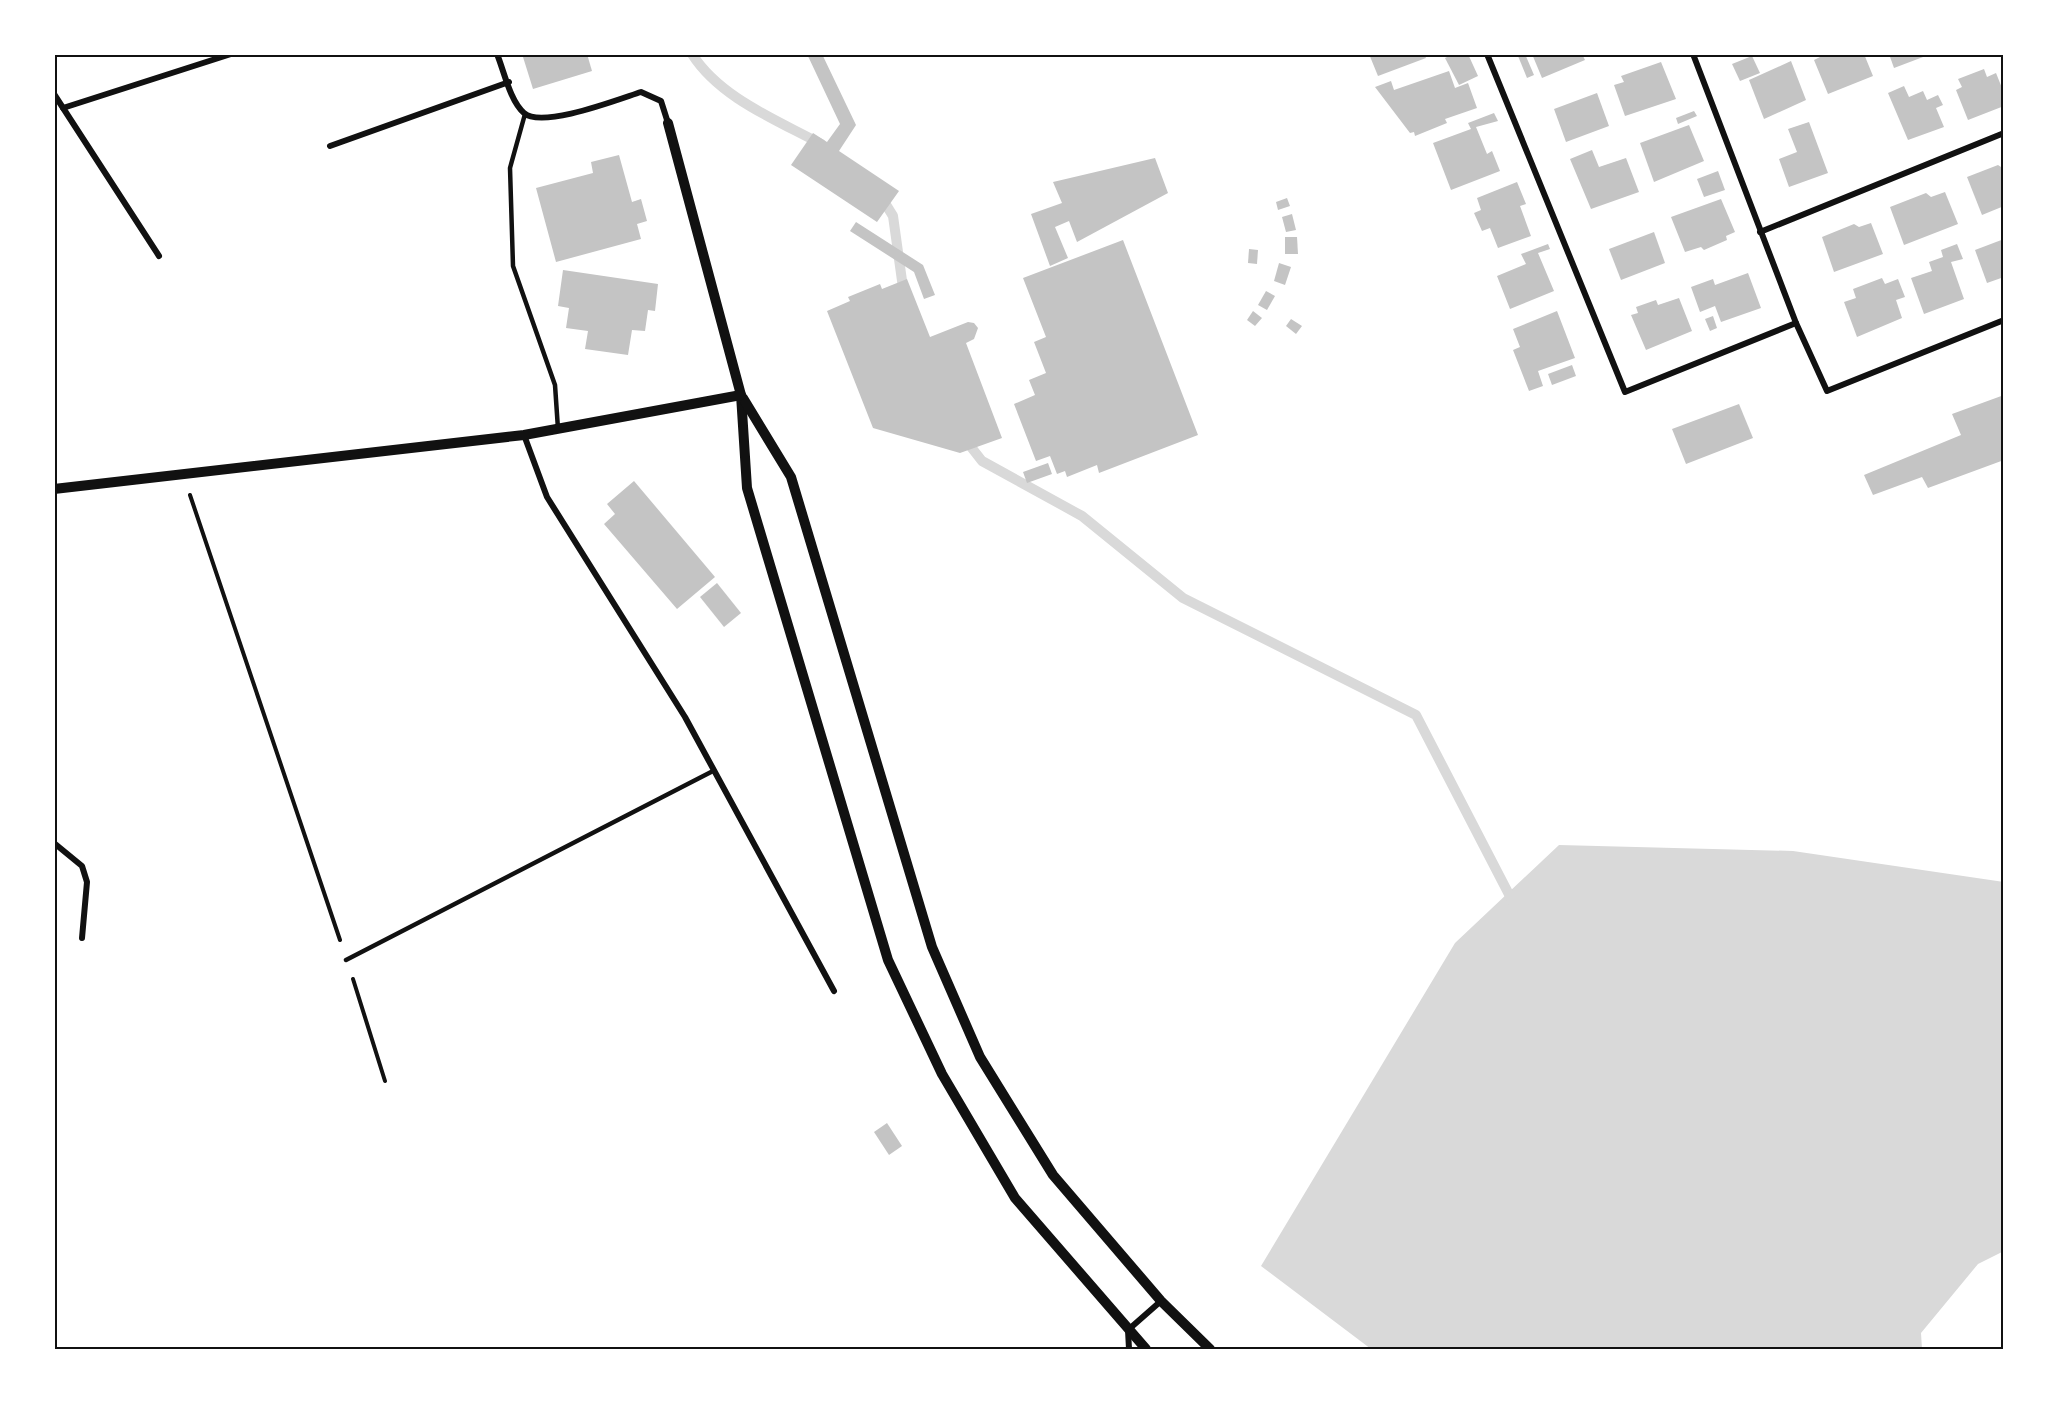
<svg xmlns="http://www.w3.org/2000/svg" width="2058" height="1403" font-family="Merriweather,serif">
<style>
.water{fill:#d9d9d9}
.lines{fill:none;stroke-linecap:round;stroke-linejoin:round}
.stream{stroke:#d9d9d9;stroke-width:10}
.building{fill:#c4c4c4}
.path{stroke:#111;stroke-width:4}
.service{stroke:#111;stroke-width:4.5}
.minor{stroke:#111;stroke-width:6}
.tertiary{stroke:#111;stroke-width:10}
.neatline{fill:none;stroke:#111;stroke-width:2}
</style>
<rect width="100%" height="100%" fill="#fff"/>
<path class="water" d="M1559 845 1793 851 2004 882V1251L1978 1264 1921 1333 1922 1349H1371L1261 1266 1455 943Z"/>
<g class="lines">
<g class="stream">
<path d="M692 54C720 98 777 120 821 144"/>
<path d="M880 195 893 216 904 295"/>
<path d="M964 438 982 461 1082 516 1183 598 1416 715 1515 906"/>
</g>
</g>
<g class="building">
<path d="M532 54H587L592 71 533 89 523 57Z"/>
<path d="M807 54H822L856 125 839 151 899 191 877 222 791 165 813 133 827 142 840 124Z"/>
<path d="M1369 54H1424L1426 58 1378 76Z"/>
<path d="M1453 54H1468L1478 76 1459 85 1445 58Z"/>
<path d="M1525 54 1534 75 1527 78 1518 56Z"/>
<path d="M1532 54H1582L1585 60 1542 78Z"/>
<path d="M1819 54H1864L1873 76 1828 94 1814 60 1820 57Z"/>
<path d="M1889 54H1931L1894 68Z"/>
<path d="M1752 56 1760 73 1740 81 1732 64Z"/>
<path d="M1791 61 1806 100 1764 119 1749 80Z"/>
<path d="M1661 62 1676 99 1625 116 1614 85 1624 82 1621 76Z"/>
<path d="M1984 69 1987 77 1996 73 2004 93V106L1968 120 1956 90 1962 87 1958 79Z"/>
<path d="M1449 71 1455 88 1468 83 1477 108 1445 119 1447 123 1415 136 1414 132 1410 133 1375 87 1391 81 1394 90Z"/>
<path d="M1904 86 1909 97 1923 91 1927 100 1938 95 1943 105 1936 108 1944 127 1908 140 1888 93Z"/>
<path d="M1597 93 1609 126 1566 142 1554 109Z"/>
<path d="M1694 111 1697 116 1678 124 1676 118Z"/>
<path d="M1494 113 1498 121 1476 127 1487 154 1492 151 1500 171 1451 190 1433 143 1471 129 1468 123Z"/>
<path d="M1809 122 1828 173 1789 187 1779 159 1797 152 1788 129Z"/>
<path d="M1689 125 1704 161 1654 182 1640 143Z"/>
<path d="M1592 150 1599 167 1626 158 1639 192 1591 209 1570 159Z"/>
<path d="M619 155 632 202 641 199 647 221 637 224 641 239 556 262 536 188 593 173 591 162Z"/>
<path d="M1155 158 1168 193 1077 242 1069 221 1055 227 1068 258 1050 266 1031 214 1062 203 1053 182Z"/>
<path d="M1998 165 2004 169V206L1982 215 1967 177Z"/>
<path d="M1718 171 1725 190 1704 197 1697 179Z"/>
<path d="M1517 182 1526 204 1520 206 1531 236 1498 248 1490 228 1482 231 1474 213 1481 210 1477 198Z"/>
<path d="M1945 192 1958 224 1904 245 1890 207 1926 193 1931 197Z"/>
<path d="M1287 198 1290 206 1278 210 1276 202Z"/>
<path d="M1721 199 1735 232 1726 236 1727 240 1704 250 1701 247 1685 252 1671 217Z"/>
<path d="M1292 214 1296 230 1286 232 1282 217Z"/>
<path d="M856 222 923 265 935 295 924 299 914 272 850 231Z"/>
<path d="M1871 223 1883 254 1834 272 1822 237 1854 224 1859 227Z"/>
<path d="M1654 232 1665 263 1621 280 1609 249Z"/>
<path d="M1285 237H1297L1298 254H1285Z"/>
<path d="M2004 239V277L1987 283 1975 250Z"/>
<path d="M1123 240 1198 435 1099 473 1097 465 1067 477 1065 471 1057 474 1050 456 1036 461 1014 404 1035 395 1029 380 1046 373 1034 342 1046 337 1023 278Z"/>
<path d="M1548 244 1550 249 1538 253 1554 291 1510 309 1497 276 1526 264 1521 254Z"/>
<path d="M1957 244 1963 259 1951 262 1964 299 1924 314 1911 278 1932 271 1929 262 1943 257 1941 250Z"/>
<path d="M1249 249 1258 250 1257 264 1248 263Z"/>
<path d="M1279 263 1291 267 1285 285 1274 281Z"/>
<path d="M563 270 658 284 655 311 648 310 645 331 632 330 628 355 585 349 588 331 566 328 569 308 558 306Z"/>
<path d="M1748 273 1761 308 1721 322 1715 306 1700 312 1691 287 1713 279 1715 285Z"/>
<path d="M1882 278 1885 284 1898 279 1905 297 1896 300 1902 318 1857 337 1844 302 1856 298 1853 289Z"/>
<path d="M907 279 930 337 968 322 974 323 978 328 974 339 966 343 1002 438 960 453 873 428 827 311 850 301 848 297 880 284 882 289Z"/>
<path d="M1266 291 1275 296 1267 310 1258 305Z"/>
<path d="M1679 298 1692 331 1646 350 1631 315 1638 313 1636 307 1656 300 1658 305Z"/>
<path d="M1253 311 1262 318 1255 326 1247 320Z"/>
<path d="M1557 311 1575 358 1538 371 1543 386 1529 391 1513 350 1520 347 1513 329Z"/>
<path d="M1713 316 1717 328 1710 331 1705 319Z"/>
<path d="M1291 319 1302 326 1296 334 1286 326Z"/>
<path d="M1572 365 1576 376 1552 385 1548 374Z"/>
<path d="M2004 395V460L1928 488 1922 477 1873 495 1864 475 1961 435 1952 414Z"/>
<path d="M1739 404 1753 438 1686 464 1672 429Z"/>
<path d="M1048 463 1052 474 1027 483 1023 472Z"/>
<path d="M634 481 715 577 677 609 604 524 615 514 607 504Z"/>
<path d="M717 583 741 613 724 627 700 597Z"/>
<path d="M887 1123 902 1146 889 1155 874 1132Z"/>
</g>
<g class="lines">
<g class="path">
<path d="M190 495 340 940"/>
<path d="M353 979 385 1081"/>
</g>
<g class="service">
<path d="M525 114 510 168 513 266 555 385 558 429"/>
<path d="M346 960 713 771"/>
</g>
<g class="minor">
<path d="M497 54C504 71 510 101 524 113 542 129 619 99 641 92L661 101 668 123"/>
<path d="M1487 54 1625 392 1796 323"/>
<path d="M1693 54 1796 323 1827 391 2004 320"/>
<path d="M54 94 159 256"/>
<path d="M63 108 231 54"/>
<path d="M330 146 509 82"/>
<path d="M1760 232 2004 133"/>
<path d="M524 435 547 497 685 717 834 991"/>
<path d="M54 843 82 866 87 882 82 938"/>
<path d="M1129 1349 1128 1330 1161 1301"/>
</g>
<g class="tertiary">
<path d="M668 123 741 395 747 488 888 960 942 1074 1015 1198 1146 1349"/>
<path d="M743 398 791 477 932 947 980 1057 1053 1175 1161 1301 1210 1349"/>
<path d="M54 489 524 435 741 395"/>
</g>
</g>
<rect width="2058" height="1403" fill="none" stroke="#ffffff" stroke-width="111"/>
<rect x="56" y="56" width="1946" height="1292" class="neatline"/>
</svg>
